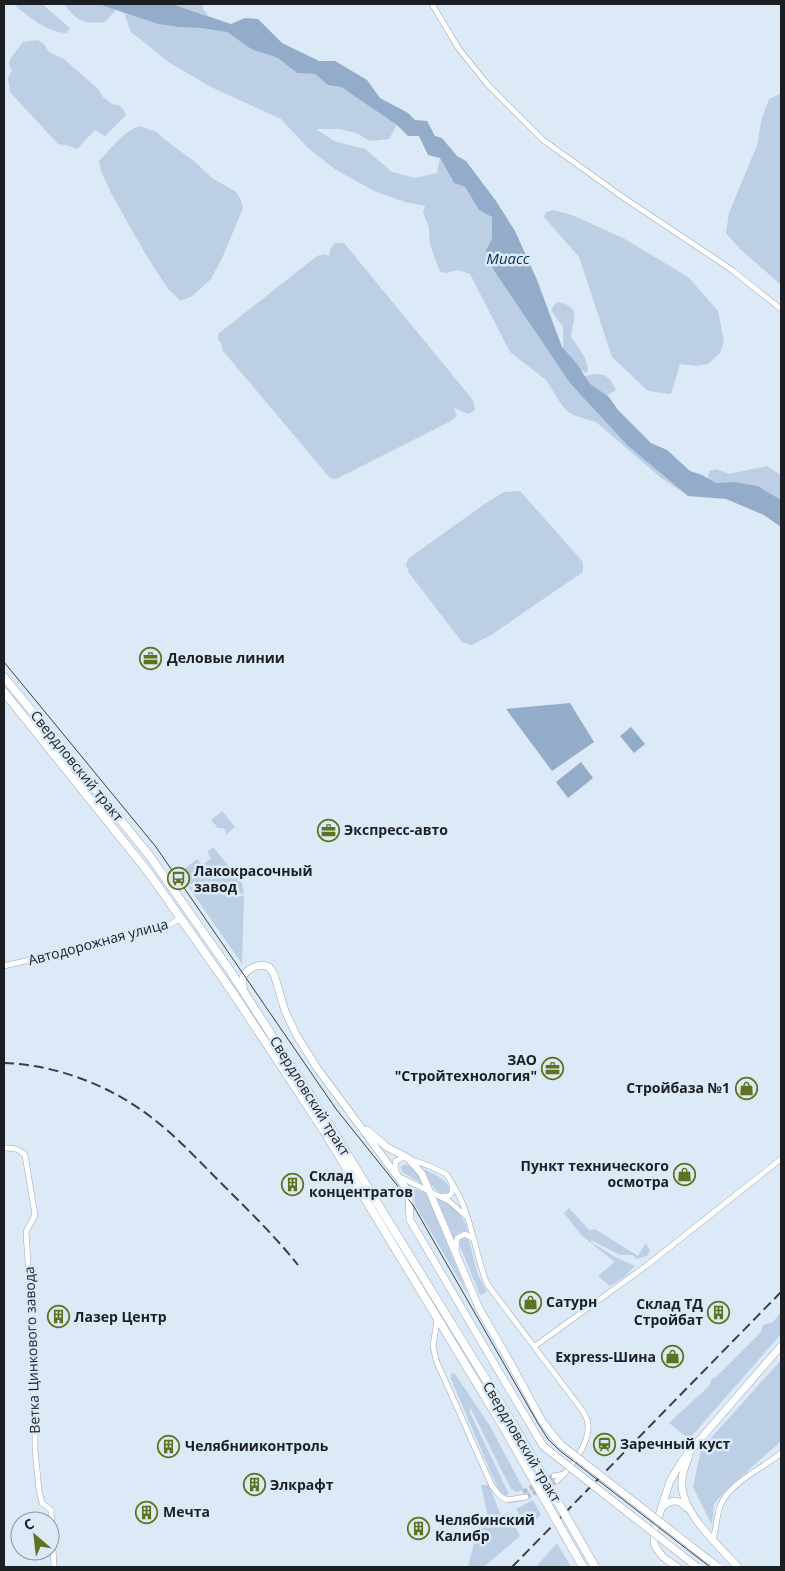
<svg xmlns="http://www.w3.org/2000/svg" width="785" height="1571" font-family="'Open Sans',sans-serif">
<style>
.green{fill:#bdcfe4}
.water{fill:#92acc9}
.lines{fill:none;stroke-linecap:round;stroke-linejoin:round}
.street-tunnel{stroke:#b5c1cd;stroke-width:5;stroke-dasharray:5 2.5;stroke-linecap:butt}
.street-casing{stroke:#9ca8b5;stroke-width:6}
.secondary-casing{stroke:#9ca8b5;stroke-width:8}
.primary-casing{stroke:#9ca8b5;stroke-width:9}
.street{stroke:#fff;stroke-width:5}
.secondary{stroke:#fff;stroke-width:7}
.primary{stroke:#fff;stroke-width:8}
.tram{stroke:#3b4147;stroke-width:1}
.rail{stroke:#3b4147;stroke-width:2;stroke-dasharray:10 5;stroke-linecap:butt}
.secondary-bridge-casing{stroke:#9ca8b5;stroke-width:8;stroke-linecap:butt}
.primary-bridge-casing{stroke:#9ca8b5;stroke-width:9;stroke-linecap:butt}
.secondary-bridge{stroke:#fff;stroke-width:7}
.primary-bridge{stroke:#fff;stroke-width:8}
.labels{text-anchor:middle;stroke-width:5;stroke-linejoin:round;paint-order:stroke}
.poi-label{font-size:14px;font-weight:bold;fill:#1b1f24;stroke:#dce9f7;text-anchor:start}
.street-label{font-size:14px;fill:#1b1f24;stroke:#dce9f7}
.water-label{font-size:15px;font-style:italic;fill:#083057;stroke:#dce9f7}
</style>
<rect width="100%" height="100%" fill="#dce9f7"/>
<g class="green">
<path d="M13 4H42L70 28 66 33C44 31 30 17 13 4Z"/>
<path d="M64 4H98L116 10 105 22C83 24 78 22 64 4Z"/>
<path d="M172 4H203V9L209 16Z"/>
<path d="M124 13 158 24 178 27 201 28 227 32 251 49 278 58 297 73 315 74 328 85 341 87 397 125 389 139 370 141 356 133 340 129H316L334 141 365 149 392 172 415 178 437 173 440 158 454 183 465 187 479 210 493 217 492 239 571 382C589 375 606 365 616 390L603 398 628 446 688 496 660 477 596 422 576 416 568 412 561 404 546 380 510 352 470 274 458 270 447 273 440 272 430 245 429 228 423 213 425 206 405 202 376 192 336 170 308 148 281 119 211 87 170 63 131 32Z"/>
<path d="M38 40 44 44 49 52 64 59 98 89 103 97 112 104 118 105 123 109 126 115 105 136 95 130 77 149 67 145 58 144 10 92 8 78 12 70 9 65 10 59 23 42Z"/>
<path d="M780 94 781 95V285L740 249 726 233 729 213 758 143 761 121 769 99Z"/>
<path d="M139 126 157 132 164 139 195 162 212 178 236 192 240 198 243 208 223 256 211 279 192 296 181 301 168 289 146 255 111 193 101 171 99 161C111 149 123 132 139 126Z"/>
<path d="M553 210 572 215 623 238 688 277 718 311 724 341 720 353 708 364 696 366 680 364 671 394 648 391 612 357 579 257 544 217 546 212Z"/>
<path d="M335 243H344L473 400 475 410 468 414 454 408 457 416 451 421 336 479 330 478 223 351 221 342 218 340V334L317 256 324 254 329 256 330 249Z"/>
<path d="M559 302C582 308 573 318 571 337 578 348 587 356 588 370L586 373 577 368 563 352V327L551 310 555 304Z"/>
<path d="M767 466 781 475V500L758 486 735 482 716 483 708 479 709 471 716 469 729 474Z"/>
<path d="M520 491 583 562V572L491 635 472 645 462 642 409 573 406 565 408 559 483 505 504 492Z"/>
<path d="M222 811 235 827 224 836 226 833 225 829 222 828H218L211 820Z"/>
<path d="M213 847 242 883 244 894 223 892 186 883 189 881 182 871 197 859 203 865 211 858 207 852Z"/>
<path d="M188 886 225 895 244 896 242 964Z"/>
<path d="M405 1164 413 1168 424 1185 402 1172 401 1167Z"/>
<path d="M424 1169C434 1175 452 1180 449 1193 434 1196 429 1180 424 1169Z"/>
<path d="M413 1188 427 1194 468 1295 415 1205Z"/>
<path d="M437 1199C454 1206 463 1214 468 1231L458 1233 454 1239Z"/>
<path d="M569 1208 589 1230 595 1229 638 1256 646 1243 650 1251 647 1256 637 1259 633 1255H620L591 1240V1242L615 1257 635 1266 624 1277 610 1286 598 1276 615 1262 581 1235 564 1213Z"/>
<path d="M463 1238H467L469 1240 478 1275 487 1292 480 1295 460 1246V1241Z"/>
<path d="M781 1312V1334L689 1439 669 1423 709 1386 712 1379 716 1377 761 1332 763 1325 773 1322Z"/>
<path d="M781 1360V1441L725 1491 714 1504 712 1525 693 1487 701 1449Z"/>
<path d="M451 1373 455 1374 490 1426 524 1490 516 1492 511 1489 470 1407V1413L509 1494 505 1496 498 1489 451 1379Z"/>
<path d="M481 1485H489L501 1516 508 1513 520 1536 484 1567H468L481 1515 488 1518Z"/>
<path d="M533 1500 541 1515 528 1528 516 1509Z"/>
<path d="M557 1543 571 1567H536Z"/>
</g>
<g class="water">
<path d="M98 4H172L231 24 245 18 258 19 282 43 319 61H335L367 80 380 98 408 113 415 120 427 121 435 136 442 138 457 156 466 161 496 201 515 231 537 280 562 347 577 364 590 384 609 397 618 410 651 443 667 450 690 471 702 475 716 483 735 482 758 486 781 500V527L764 515 726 499 688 496 628 446 570 383 493 269 486 250 492 239V217L479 210 465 187 454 183 440 158 428 155 419 136H408L397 125 341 87 328 85 315 74 297 73 278 58 251 49 227 32 201 28 178 27 158 24Z"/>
<path d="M570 703 594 742 552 771 506 709Z"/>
<path d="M631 727 645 744 634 753 620 736Z"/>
<path d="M581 762 593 778 568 798 556 782Z"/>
</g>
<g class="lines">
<g class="street-tunnel">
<path d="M523 1492 554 1476"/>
<path d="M526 1497 557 1481"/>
</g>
<defs>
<g id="street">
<path d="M432 4 459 49 488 85 543 140 624 198 732 270 781 309"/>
<path d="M4 966 164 928 181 918"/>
<path d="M4 1148C13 1148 18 1148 25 1155L35 1215 26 1232 33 1342 31 1359 35 1420V1449L39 1490 42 1503 51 1510 54 1567"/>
<path d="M442 1196H449L452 1193V1185"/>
<path d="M468 1218 449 1201 398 1176 395 1168 396 1161 402 1158H408C417 1162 439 1169 447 1175 449 1178 451 1182 453 1185 472 1215 474 1251 487 1284L582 1410C585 1415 588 1419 588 1425 590 1443 570 1469 557 1481"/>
<path d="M456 1250 457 1238 465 1234 474 1239"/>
<path d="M437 1320 433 1346 436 1360 492 1486 500 1496 507 1500 526 1497"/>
<path d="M535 1346 646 1266 781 1159"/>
<path d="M554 1476 564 1474"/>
<path d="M713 1539C717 1527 716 1515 721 1504 732 1481 762 1469 781 1453"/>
</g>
<g id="secondary">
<path d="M244 992C243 987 241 980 244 975 249 967 261 963 269 967L274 974 285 1011 297 1036 317 1068 406 1188 409 1198 410 1220 498 1370"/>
<path d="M367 1130 387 1147 408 1158 422 1174 479 1308 511 1364"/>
<path d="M689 1456C685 1466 681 1476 682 1486 683 1514 720 1547 738 1567"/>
<path d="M663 1506C672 1499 679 1499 687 1508"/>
<path d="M677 1567 663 1557 657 1549 654 1543V1531L670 1481 684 1458 781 1346"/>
</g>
<g id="primary">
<path d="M4 677 149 855 231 972 328 1123 512 1422"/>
<path d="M4 692 149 873 233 993 324 1131 504 1428"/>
</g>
</defs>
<use href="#street" class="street-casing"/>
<use href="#secondary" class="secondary-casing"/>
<use href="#primary" class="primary-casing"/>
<use href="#street" class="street"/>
<use href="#secondary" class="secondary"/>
<use href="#primary" class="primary"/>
<path class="tram" d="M4 662 156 847 336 1109 413 1205 539 1425 548 1439 559 1450 710 1567"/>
<g class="rail">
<path d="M4 1063C57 1065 109 1085 151 1117 176 1136 198 1160 220 1182 247 1209 274 1235 298 1265"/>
<path d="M512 1567 781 1292"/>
</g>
<defs>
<g id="secondary-bridge">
<path d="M511 1364 542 1421 560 1444 718 1567"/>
<path d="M498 1370 543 1446 697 1567"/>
</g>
<g id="primary-bridge">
<path d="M512 1422 595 1567"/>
<path d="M504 1428 583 1567"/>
</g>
</defs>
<use href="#secondary-bridge" class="secondary-bridge-casing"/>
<use href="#primary-bridge" class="primary-bridge-casing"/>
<use href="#secondary-bridge" class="secondary-bridge"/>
<use href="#primary-bridge" class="primary-bridge"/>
</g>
<defs>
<symbol id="office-ring" viewBox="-11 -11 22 22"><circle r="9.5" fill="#dce9f7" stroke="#5f7221" stroke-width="1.5"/><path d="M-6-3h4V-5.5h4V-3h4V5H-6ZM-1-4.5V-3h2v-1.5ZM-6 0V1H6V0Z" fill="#5f7221"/></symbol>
<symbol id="bus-ring" viewBox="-11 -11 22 22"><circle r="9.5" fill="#dce9f7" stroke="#5f7221" stroke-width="1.5"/><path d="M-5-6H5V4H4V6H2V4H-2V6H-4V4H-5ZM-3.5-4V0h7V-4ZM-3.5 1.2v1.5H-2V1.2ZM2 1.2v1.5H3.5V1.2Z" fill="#5f7221"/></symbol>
<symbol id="shop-ring" viewBox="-11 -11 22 22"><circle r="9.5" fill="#dce9f7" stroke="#5f7221" stroke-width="1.5"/><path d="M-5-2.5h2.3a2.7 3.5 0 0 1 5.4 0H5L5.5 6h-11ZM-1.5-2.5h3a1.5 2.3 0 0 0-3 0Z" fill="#5f7221"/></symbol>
<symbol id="building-ring" viewBox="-11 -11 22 22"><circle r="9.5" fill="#dce9f7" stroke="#5f7221" stroke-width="1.5"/><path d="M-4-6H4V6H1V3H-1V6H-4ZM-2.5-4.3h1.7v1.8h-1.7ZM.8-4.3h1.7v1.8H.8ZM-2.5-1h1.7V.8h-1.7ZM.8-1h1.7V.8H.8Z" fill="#5f7221"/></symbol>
<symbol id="station-ring" viewBox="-11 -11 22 22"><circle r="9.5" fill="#dce9f7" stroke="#5f7221" stroke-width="1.5"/><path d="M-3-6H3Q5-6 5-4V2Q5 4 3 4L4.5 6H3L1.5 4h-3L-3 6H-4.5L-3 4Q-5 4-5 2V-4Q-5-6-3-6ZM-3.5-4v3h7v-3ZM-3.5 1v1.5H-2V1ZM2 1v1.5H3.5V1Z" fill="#5f7221"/></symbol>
</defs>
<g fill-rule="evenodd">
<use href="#office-ring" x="138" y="646" width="25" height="25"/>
<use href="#office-ring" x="316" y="818" width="25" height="25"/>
<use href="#bus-ring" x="166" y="866" width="25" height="25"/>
<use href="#office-ring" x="540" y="1056" width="25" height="25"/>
<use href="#shop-ring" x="734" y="1076" width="25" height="25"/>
<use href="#shop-ring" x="672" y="1162" width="25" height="25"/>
<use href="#building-ring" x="280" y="1172" width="25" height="25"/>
<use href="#shop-ring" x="518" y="1290" width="25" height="25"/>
<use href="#building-ring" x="706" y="1300" width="25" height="25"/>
<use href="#building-ring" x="46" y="1304" width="25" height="25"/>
<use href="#shop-ring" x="660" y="1344" width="25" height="25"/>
<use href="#station-ring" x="592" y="1432" width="25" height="25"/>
<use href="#building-ring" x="156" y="1434" width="25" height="25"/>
<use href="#building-ring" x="242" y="1472" width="25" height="25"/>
<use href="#building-ring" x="134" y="1500" width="25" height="25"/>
<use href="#building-ring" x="406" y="1516" width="25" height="25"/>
</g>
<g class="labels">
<g class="poi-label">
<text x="167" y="663">Деловые линии</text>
<text x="344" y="835">Экспресс-авто</text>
<text x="194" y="876">Лакокрасочный<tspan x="194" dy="16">завод</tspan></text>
<text x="537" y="1065" text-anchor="end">ЗАО<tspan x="537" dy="16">"Стройтехнология"</tspan></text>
<text x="730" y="1093" text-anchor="end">Стройбаза №1</text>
<text x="669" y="1171" text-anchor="end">Пункт технического<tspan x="669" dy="16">осмотра</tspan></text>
<text x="309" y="1181">Склад<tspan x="309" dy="16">концентратов</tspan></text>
<text x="546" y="1307">Сатурн</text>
<text x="703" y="1309" text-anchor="end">Склад ТД<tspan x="703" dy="16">Стройбат</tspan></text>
<text x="74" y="1322">Лазер Центр</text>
<text x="656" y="1362" text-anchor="end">Express-Шина</text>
<text x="620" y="1449">Заречный куст</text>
<text x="185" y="1451">Челябнииконтроль</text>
<text x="270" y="1490">Элкрафт</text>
<text x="163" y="1517">Мечта</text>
<text x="435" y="1525">Челябинский<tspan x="435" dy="16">Калибр</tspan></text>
</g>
<g class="street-label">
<text transform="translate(77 766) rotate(51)" y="5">Свердловский тракт</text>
<text transform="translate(98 942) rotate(-15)" y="5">Автодорожная улица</text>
<text transform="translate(310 1096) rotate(58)" y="5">Свердловский тракт</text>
<text transform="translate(32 1350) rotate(-92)" y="5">Ветка Цинкового завода</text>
<text transform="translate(522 1442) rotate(59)" y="5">Свердловский тракт</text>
</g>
<g class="water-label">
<text x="508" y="264">Миасс</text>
</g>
</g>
<rect width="785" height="1571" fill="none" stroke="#1b1f24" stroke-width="10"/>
<g transform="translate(35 1536) rotate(332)"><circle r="24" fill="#dce9f7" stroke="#8f98a3"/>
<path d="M0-4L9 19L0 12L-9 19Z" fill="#5f7221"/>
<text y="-8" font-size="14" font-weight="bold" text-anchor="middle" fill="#1b1f24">С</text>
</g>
</svg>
